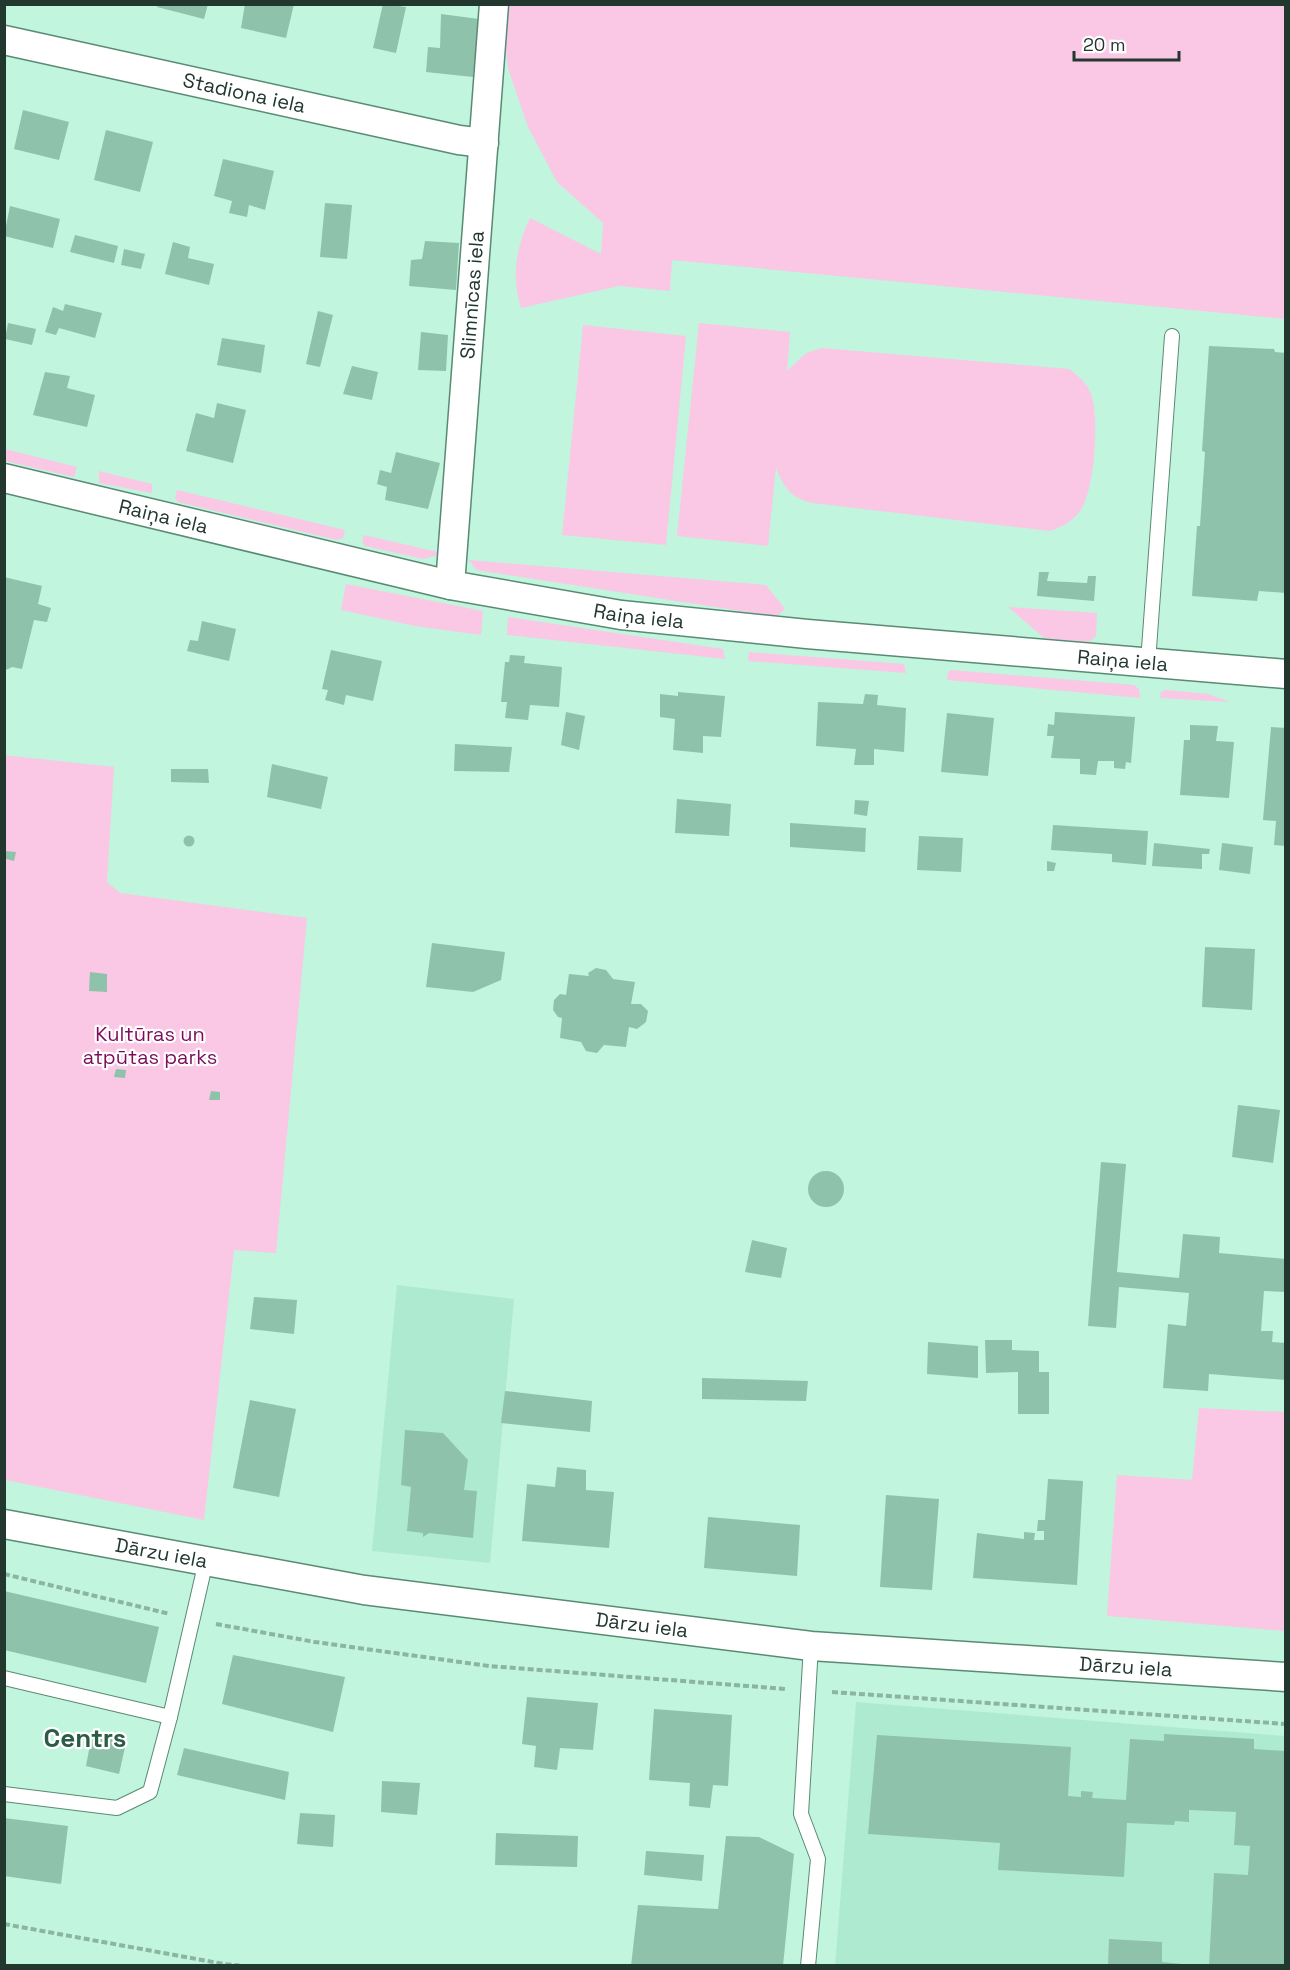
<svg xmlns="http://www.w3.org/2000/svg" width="1290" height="1970" font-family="'Space Grotesk',sans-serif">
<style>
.built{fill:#aeeacf}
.green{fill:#fac8e4}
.building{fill:#8fc2aa}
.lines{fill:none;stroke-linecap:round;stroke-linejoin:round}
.lane-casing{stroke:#5a8a74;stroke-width:16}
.street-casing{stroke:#5a8a74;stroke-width:31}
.path{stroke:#8bb4a1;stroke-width:4;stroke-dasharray:6 3;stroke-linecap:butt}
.lane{stroke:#fff;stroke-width:14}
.street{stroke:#fff;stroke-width:28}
.labels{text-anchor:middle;stroke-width:4.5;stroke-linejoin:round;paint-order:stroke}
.street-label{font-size:20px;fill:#22372e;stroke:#fff}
.park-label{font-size:20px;fill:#7d0c5c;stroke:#fff}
.district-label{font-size:26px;font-weight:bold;fill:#2c5c48;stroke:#fff}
</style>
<rect width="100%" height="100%" fill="#c1f5dd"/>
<g class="built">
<path d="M397 1285 514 1299 490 1563 372 1551Z"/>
<path d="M856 1702 1285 1736V1965L835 1966Z"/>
</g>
<g class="green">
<path d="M506 5H1285V319L672 260 670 291 619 286 521 308C511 276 516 248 530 218L601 254 603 223 557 182 528 127 508 68 504 29Z"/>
<path d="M699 323 790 332 787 371 806 353 822 348 1069 369C1080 377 1088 384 1092 397 1099 421 1095 490 1080 511 1072 522 1063 526 1050 531L812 503C791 498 783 487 776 467L768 546 677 536Z"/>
<path d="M583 325 686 336 666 545 562 535Z"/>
<path d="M5 449 77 467 74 477 5 461Z"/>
<path d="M99 471 152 484V493L99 483Z"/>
<path d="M177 490 345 530 343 538 337 540 178 502 175 498Z"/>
<path d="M364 535 438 552V555L423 559 365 546 362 542Z"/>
<path d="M469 560 766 585 785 609 777 616 754 613 476 570Z"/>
<path d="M346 584 483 611 481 635 415 626 341 610Z"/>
<path d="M1008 607 1097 613 1096 636 1089 642 1044 638Z"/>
<path d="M508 617 723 649 725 659 507 635Z"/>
<path d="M749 652 904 664 906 673 748 661Z"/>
<path d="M951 670 1134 685 1139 689 1140 698 947 680 948 672Z"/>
<path d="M1166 690 1208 694 1230 702 1160 698 1161 692Z"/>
<path d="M4 755 114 767 107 882 120 893 307 918 276 1253 234 1250 204 1520 5 1480Z"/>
<path d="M1199 1408 1285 1412V1631L1107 1616 1117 1475 1192 1480Z"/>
</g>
<g class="building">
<path d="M158 4H208L204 19 157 7Z"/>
<path d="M245 4H294L286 38 241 28Z"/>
<path d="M383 4 406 7 396 53 373 48Z"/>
<path d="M441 14 479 19 473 77 426 72 428 47 440 48Z"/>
<path d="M23 110 69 122 59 160 14 149Z"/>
<path d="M106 130 153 142 140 192 94 180Z"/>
<path d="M223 159 274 171 265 210 249 205 247 217 229 213 232 201 214 196Z"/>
<path d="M325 203 352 205 347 259 320 257Z"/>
<path d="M10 206 60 219 53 248 4 236Z"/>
<path d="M75 235 118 246 114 263 70 252Z"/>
<path d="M425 241 459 243 456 290 409 286 411 260 422 259Z"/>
<path d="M173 242 190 247 188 258 214 264 209 285 165 274Z"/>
<path d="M124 249 145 254 141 269 121 265Z"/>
<path d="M65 304 102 313 95 338 59 328 56 335 45 332 53 307 63 311Z"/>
<path d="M318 311 333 315 320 367 306 364Z"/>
<path d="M8 323 36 329 32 345 5 339Z"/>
<path d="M421 332 448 335 446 371 418 370Z"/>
<path d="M222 338 265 345 261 373 217 365Z"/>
<path d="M1209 346 1274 349 1275 352 1286 353V593L1259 591 1257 601 1192 596 1197 526H1200L1205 452 1202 451Z"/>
<path d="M352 366 378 372 372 400 343 394Z"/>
<path d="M45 372 70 376 67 388 95 395 87 427 33 415Z"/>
<path d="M217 403 246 410 233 463 186 451 196 413 214 418Z"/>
<path d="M396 452 440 463 428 509 385 500 387 487 377 484 380 470 391 473Z"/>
<path d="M1039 572H1049L1047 581 1087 583 1088 576H1096L1094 601 1037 596Z"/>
<path d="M4 577 42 586 38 604 51 608 47 622 34 620 22 669 12 667 4 671Z"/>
<path d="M202 621 236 629 229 661 187 651 190 640 198 641Z"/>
<path d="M331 650 382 661 373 701 346 695 344 705 325 700 328 690 322 689Z"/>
<path d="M510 655 525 656 524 663 562 667 559 707 530 705 528 720 505 718 507 702H501L505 662H509Z"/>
<path d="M678 692 725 696 721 737 703 736V753L673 750 675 719 660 717V694L678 696Z"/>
<path d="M865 694 878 695 877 705 906 708 904 752 874 749V765H854L856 749 816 746 818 702 863 704Z"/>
<path d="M566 712 585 716 579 750 561 745Z"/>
<path d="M1055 712 1135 717 1131 763 1126 762 1125 769 1114 768V761H1098L1096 775 1080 774V759L1051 758 1054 736H1047L1048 724 1054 725Z"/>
<path d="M947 713 994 718 988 776 941 772Z"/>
<path d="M1190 725 1218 726 1216 741 1234 742 1229 798 1180 795 1184 740H1190Z"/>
<path d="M1271 727 1286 728V846L1274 845 1276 821 1263 820Z"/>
<path d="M455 744 512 747 509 772 454 771Z"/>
<path d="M272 764 328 777 321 809 267 797Z"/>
<path d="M171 769H208L209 783 171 782Z"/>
<path d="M677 799 731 804 729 836 675 833Z"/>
<path d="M855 800 869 801 867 816 854 814Z"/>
<path d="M790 823 866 828 865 852 790 847Z"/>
<path d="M1053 825 1148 831 1146 865 1112 862V854L1051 850Z"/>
<circle cx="189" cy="841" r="5.5"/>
<path d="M919 836 963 838 961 872 917 870Z"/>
<path d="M1154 843 1210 849 1209 854H1202V869L1152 866Z"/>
<path d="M1222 843 1253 847 1250 874 1219 870Z"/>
<path d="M6 851 16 852 14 861 6 859Z"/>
<path d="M1047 861 1056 863 1054 871H1047Z"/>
<path d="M432 943 505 952 501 980 473 992 426 987Z"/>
<path d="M1205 947 1255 949 1252 1010 1202 1007Z"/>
<path d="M596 968 606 970 613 979 635 982 631 1004H641L648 1011 646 1022 637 1029 629 1027 626 1047 604 1045 597 1053 586 1051 581 1042 560 1038 562 1018 558 1017 553 1010 554 1000 560 994 566 995 569 974 589 976 588 973Z"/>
<path d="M90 972 107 974V992L89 991Z"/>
<path d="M116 1069 126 1070 125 1078 114 1077Z"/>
<path d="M211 1091 220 1092V1100H209Z"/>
<path d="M1238 1105 1280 1110 1273 1163 1232 1157Z"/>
<path d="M1101 1162 1126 1164 1117 1272 1179 1278 1183 1234 1220 1237 1219 1253 1286 1259V1292L1264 1291 1261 1331H1273L1272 1342 1286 1343V1380L1209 1374 1208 1391 1163 1388 1168 1324 1186 1326 1189 1293 1119 1287 1116 1328 1088 1326Z"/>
<circle cx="826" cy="1189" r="18"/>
<path d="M752 1240 787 1248 781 1278 745 1272Z"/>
<path d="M254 1297 297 1300 294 1334 250 1329Z"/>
<path d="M985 1340H1012V1350L1039 1351V1372H1049V1414H1018V1372L986 1373Z"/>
<path d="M928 1342 978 1346V1378L927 1374Z"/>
<path d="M702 1378 808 1381 806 1401 702 1399Z"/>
<path d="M505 1391 592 1401 590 1432 501 1423Z"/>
<path d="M250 1400 296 1409 279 1497 233 1488Z"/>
<path d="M405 1430 443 1433 468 1460 464 1490 477 1491 473 1538 429 1533 423 1537V1533L407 1531 411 1487 401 1485Z"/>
<path d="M557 1467 586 1470V1490L614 1492 609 1548 522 1541 527 1484 555 1487Z"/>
<path d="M1048 1479 1083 1481 1077 1585 973 1578 977 1533 1024 1539V1532L1035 1533 1034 1540H1044V1531H1037L1038 1520H1045Z"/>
<path d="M886 1495 939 1499 932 1590 880 1587Z"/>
<path d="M708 1517 800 1525 797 1576 704 1568Z"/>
<path d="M4 1591 159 1627 146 1683 4 1650Z"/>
<path d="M233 1655 345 1677 333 1732 222 1704Z"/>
<path d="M527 1697 598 1703 593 1750 560 1748 557 1770 534 1767 536 1746 522 1744Z"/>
<path d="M654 1709 732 1715 728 1786 713 1785 710 1808 689 1806 690 1783 649 1780Z"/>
<path d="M92 1734 126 1743 119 1774 86 1766Z"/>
<path d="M1164 1734 1254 1739V1749L1286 1751V1966H1209L1214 1873 1248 1875 1250 1846 1234 1845 1236 1812 1189 1810V1822L1175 1821 1174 1825 1127 1823 1124 1877 998 1870 1000 1843 868 1834 877 1735 1071 1747 1068 1796 1081 1797V1791L1093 1792 1092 1798 1126 1800 1130 1739 1164 1741Z"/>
<path d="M184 1748 289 1772 285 1800 177 1775Z"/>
<path d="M382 1781 420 1783 417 1815 381 1812Z"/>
<path d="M300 1813 335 1815 333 1847 297 1844Z"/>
<path d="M4 1818 68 1826 61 1884 4 1876Z"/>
<path d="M496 1833 578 1836 577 1867 495 1865Z"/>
<path d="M726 1836 759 1837 794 1854 783 1966H631L638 1905 718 1909Z"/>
<path d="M646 1851 704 1855 702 1881 644 1875Z"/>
<path d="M1109 1939 1162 1942V1962L1201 1966H1108Z"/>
</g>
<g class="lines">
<defs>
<g id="lane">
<path d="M1148 662 1172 336"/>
<path d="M4 1678 170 1717 206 1561"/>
<path d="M4 1794 117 1808 150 1792 170 1717"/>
<path d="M808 1966 818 1859 801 1814 811 1646"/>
</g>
<g id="street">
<path id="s1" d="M4 40 459 140 484 143"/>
<path id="s2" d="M4 478 450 585 621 615 807 634 1286 674"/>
<path id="s3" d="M450 585 494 4"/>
<path id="s4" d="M4 1524 364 1590 811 1646 1286 1677"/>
</g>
</defs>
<use href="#lane" class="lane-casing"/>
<use href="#street" class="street-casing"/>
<g class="path">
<path d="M4 1574 170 1614"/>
<path d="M216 1624 315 1642 489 1666 786 1689"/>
<path d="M832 1692 1286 1724"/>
<path d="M4 1924 224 1964 244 1966"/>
</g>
<use href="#lane" class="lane"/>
<use href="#street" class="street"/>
</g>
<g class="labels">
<g class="street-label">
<text dy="7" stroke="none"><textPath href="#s1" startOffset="246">Stadiona iela</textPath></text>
<text dy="7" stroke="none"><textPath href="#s3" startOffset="291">Slimnīcas iela</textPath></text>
<text dy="7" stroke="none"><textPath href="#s2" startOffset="164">Raiņa iela</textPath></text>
<text dy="7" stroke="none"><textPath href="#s2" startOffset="650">Raiņa iela</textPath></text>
<text dy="7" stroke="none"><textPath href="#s2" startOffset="1136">Raiņa iela</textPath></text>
<text dy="7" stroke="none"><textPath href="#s4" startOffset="160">Dārzu iela</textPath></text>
<text dy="7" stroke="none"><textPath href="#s4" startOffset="646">Dārzu iela</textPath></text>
<text dy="7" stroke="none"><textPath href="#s4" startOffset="1132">Dārzu iela</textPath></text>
</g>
<g class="park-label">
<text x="150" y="1041">Kultūras un<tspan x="150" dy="23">atpūtas parks</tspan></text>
</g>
<g class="district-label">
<text x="85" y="1747">Centrs</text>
</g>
</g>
<rect width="1290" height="1970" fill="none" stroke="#22372e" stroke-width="12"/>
<path d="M1074 51v9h105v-9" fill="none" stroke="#22372e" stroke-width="3"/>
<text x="1083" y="51" font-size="18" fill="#22372e" stroke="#ffffff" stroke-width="4.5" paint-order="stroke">20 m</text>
</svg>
